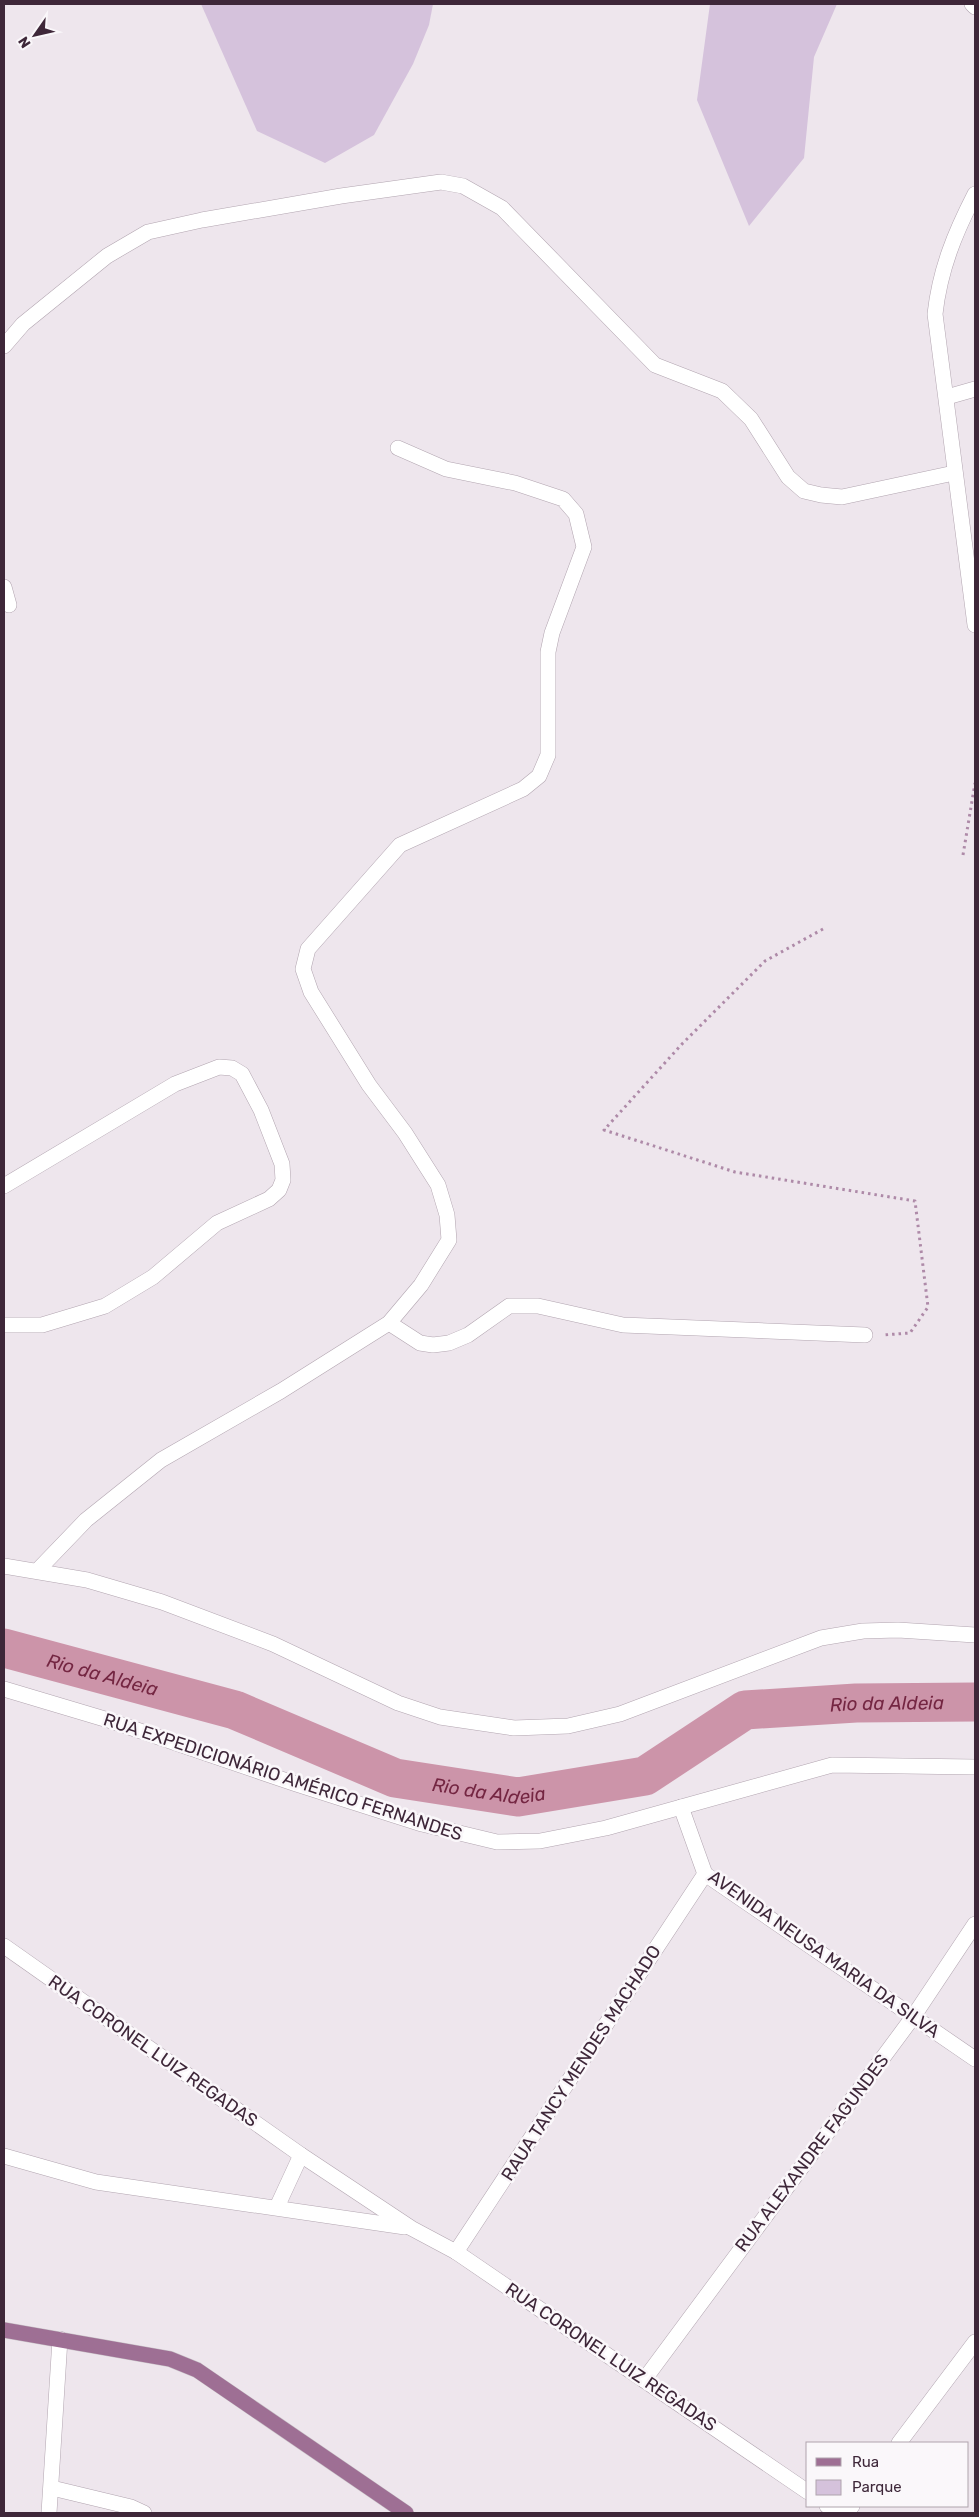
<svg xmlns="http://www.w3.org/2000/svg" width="979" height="2517" font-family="Rubik,sans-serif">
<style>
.green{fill:#d5c2dc}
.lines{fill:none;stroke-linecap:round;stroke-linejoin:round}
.river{stroke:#cc94a9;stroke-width:39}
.minor-casing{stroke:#b2a5b0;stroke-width:16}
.major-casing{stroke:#c9c3c8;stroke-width:16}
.path{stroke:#ae8aa8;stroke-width:3;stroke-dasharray:2.5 4;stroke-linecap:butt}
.minor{stroke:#fff;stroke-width:15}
.major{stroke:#9e6f94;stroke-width:15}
.labels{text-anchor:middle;stroke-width:5;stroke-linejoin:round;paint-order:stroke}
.street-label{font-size:18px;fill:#3e2739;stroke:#faf7fa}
.water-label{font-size:19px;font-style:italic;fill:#742642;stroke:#faf7fa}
</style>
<rect width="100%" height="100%" fill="#eee6ed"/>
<g class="green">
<path d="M201 4H433L429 25 413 64 374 135 325 163 257 131Z"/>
<path d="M710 4H837L814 57 804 158 749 226 697 100Z"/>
</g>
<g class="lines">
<path class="river" id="s1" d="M4 1648 235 1710 395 1778 518 1797 645 1776 745 1710 856 1703 975 1702"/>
<defs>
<g id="minor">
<path d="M972 4 975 7"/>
<path d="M975 194C955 233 940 269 935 314L975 625"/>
<path d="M4 346 23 324 107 256 148 232 202 220 341 196 441 182 463 186 502 208 655 365 722 391 751 419 788 477 804 491 821 495 842 497 954 473"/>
<path d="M947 397 975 389"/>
<path d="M4 587 9 605"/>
<path d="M4 1186 175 1084 219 1067 232 1068 242 1074 261 1110 282 1164 283 1180 279 1190 269 1199 217 1223 153 1277 105 1306 42 1325H4"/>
<path d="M389 1323 420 1343 433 1345 449 1343 468 1335 509 1306H538L623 1325 865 1335"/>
<path d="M4 1566 87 1580 162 1602 273 1644 398 1703 440 1717 514 1728 568 1726 620 1714 821 1638 863 1631 898 1630 975 1635"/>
<path d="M37 1571 86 1520 161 1460 281 1391 389 1323 421 1285 449 1240 447 1215 438 1185 405 1133 369 1085 311 992 303 969 308 949 400 845 523 789 539 776 548 755V652L552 633 584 547 576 514 563 499 515 483 446 469 398 448"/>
<path d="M4 1689 108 1720 296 1784 422 1824 497 1842 540 1841 606 1828 832 1765 975 1767"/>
<path d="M681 1807 705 1874 975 2059"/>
<path d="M4 1946 301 2155 411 2228 456 2252 808 2492"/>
<path d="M4 2156 96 2182 405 2227"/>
<path d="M277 2207 301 2155"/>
<path d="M456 2252 705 1874"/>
<path d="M644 2380 913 2017 975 1924"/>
<path d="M899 2443 975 2342"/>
<path d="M52 2488 131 2507 144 2513"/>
<path d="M827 2506 838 2513"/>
<path d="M49 2513 60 2339"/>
<path d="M846 2513 852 2506"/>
</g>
<path id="major" d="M4 2330 170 2359 197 2370 406 2513"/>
</defs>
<use href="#minor" class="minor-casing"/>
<use href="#major" class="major-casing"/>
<g class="path">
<path d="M963 855 975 783"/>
<path d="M823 929 765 961 682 1044 604 1130 735 1172 915 1201 928 1307 910 1333 883 1335"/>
</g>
<use href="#minor" class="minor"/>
<use href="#major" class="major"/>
</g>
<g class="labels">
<g class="street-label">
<text transform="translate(283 1777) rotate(18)" y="6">RUA EXPEDICIONÁRIO AMÉRICO FERNANDES</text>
<text transform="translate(824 1954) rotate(35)" y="6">AVENIDA NEUSA MARIA DA SILVA</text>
<text transform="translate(153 2051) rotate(35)" y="6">RUA CORONEL LUIZ REGADAS</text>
<text transform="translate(581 2063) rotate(-57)" y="6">RAUA TANCY MENDES MACHADO</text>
<text transform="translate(812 2153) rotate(-53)" y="6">RUA ALEXANDRE FAGUNDES</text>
<text transform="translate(611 2357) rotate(34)" y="6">RUA CORONEL LUIZ REGADAS</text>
</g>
<g class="water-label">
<text dy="7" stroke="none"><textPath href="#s1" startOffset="102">Rio da Aldeia</textPath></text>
<text dy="7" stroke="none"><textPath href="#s1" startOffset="928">Rio da Aldeia</textPath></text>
<text dy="7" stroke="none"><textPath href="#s1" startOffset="508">Rio da Aldeia</textPath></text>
</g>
</g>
<rect width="979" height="2517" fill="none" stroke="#3e2739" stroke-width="10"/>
<rect x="806" y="2442" width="162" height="65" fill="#faf7fa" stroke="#afa4ad"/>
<rect x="816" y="2458" width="25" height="8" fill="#9e6f94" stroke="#afa4ad"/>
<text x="852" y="2467" font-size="15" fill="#3e2739">Rua</text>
<rect x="816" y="2480" width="25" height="15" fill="#d5c2dc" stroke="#afa4ad"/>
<text x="852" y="2492" font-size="15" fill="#3e2739">Parque</text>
<g transform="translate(35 35) rotate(236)" stroke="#faf7fa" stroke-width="4" paint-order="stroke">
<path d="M0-4L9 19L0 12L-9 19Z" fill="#3e2739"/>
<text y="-8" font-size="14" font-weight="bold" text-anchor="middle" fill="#3e2739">N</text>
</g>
</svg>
